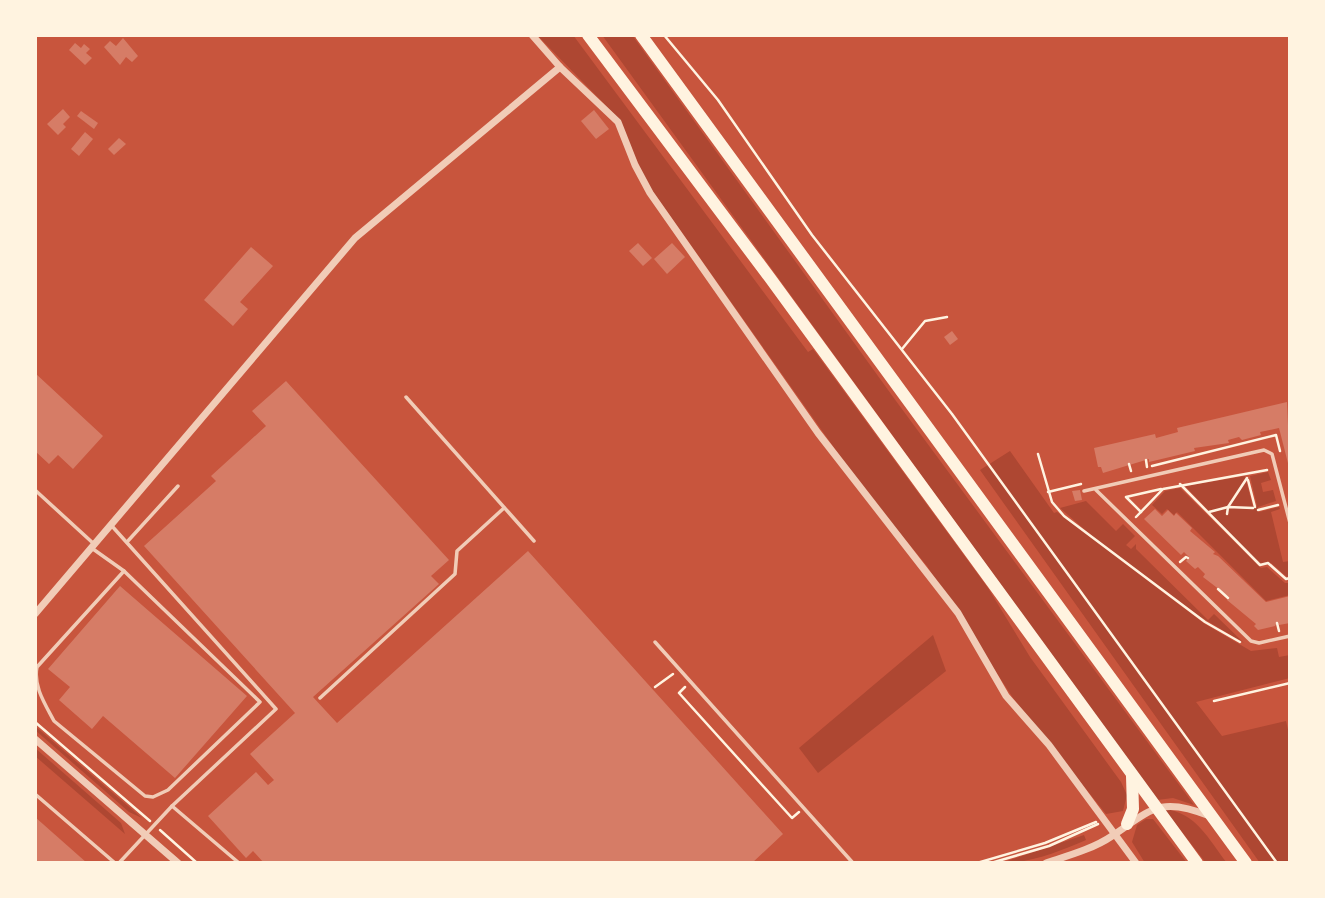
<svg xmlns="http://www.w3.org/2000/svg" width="1325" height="898" font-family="'Noto Sans',sans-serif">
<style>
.green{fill:#ae4732}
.building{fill:#d67c66}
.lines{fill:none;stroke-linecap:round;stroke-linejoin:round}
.path{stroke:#fff3e0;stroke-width:2.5}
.service{stroke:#f1ccb7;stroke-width:3.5}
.minor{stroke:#f1ccb7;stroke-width:7}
.primary{stroke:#fff3e0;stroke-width:12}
</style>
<rect width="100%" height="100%" fill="#c8553d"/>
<g class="green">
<path d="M537 35H573L808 352 813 349 988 588 1030 657 1121 782 1127 795 1123 811 1106 814 1013 698 927 566 859 483 647 183 618 118Z"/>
<path d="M602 35H632L896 401 1194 805 1173 798 1157 800Z"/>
<path d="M1010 451 1054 513 1057 512 1205 624 1251 651 1277 648 1279 657 1290 655V678L1196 702 1222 736 1286 721 1290 738V863H1260L980 470Z"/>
<path d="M1268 472 1271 480 1261 483 1263 492 1273 490 1276 501 1258 507 1259 512 1279 507 1280 509 1271 512 1283 562 1290 561V576L1287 577 1271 563 1260 565 1185 486 1245 476 1253 507 1257 506 1250 476Z"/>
<path d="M1180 488 1261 568 1267 567 1285 583H1290V595L1266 601 1177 512 1174 515 1167 509 1162 514 1152 505 1165 491Z"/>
<path d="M1086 501 1116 531 1123 524 1135 536 1126 545 1131 549 1136 544V549L1208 620 1214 614 1244 643 1199 616 1092 536 1060 508Z"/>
<path d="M933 635 946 671 818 773 799 748Z"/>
<path d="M35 726 142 818 129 812 35 730Z"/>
<path d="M35 748 121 823 125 834 35 756Z"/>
<path d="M1164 809C1196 812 1209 840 1227 863H1206Z"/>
<path d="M1146 819H1153L1187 863H1145L1132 842 1137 825Z"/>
<path d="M1084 835 1086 840C1058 852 1031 863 1001 863Z"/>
</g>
<g class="building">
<path d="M123 38 138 56 132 62 126 57 120 65 104 47 110 41 116 46Z"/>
<path d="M75 43 81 48 84 44 90 49 86 53 92 58 85 65 69 50Z"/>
<path d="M63 109 70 117 63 124 66 127 58 135 47 124Z"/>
<path d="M594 110 609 129 596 139 581 121Z"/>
<path d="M81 111 98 123 94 129 77 116Z"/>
<path d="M85 132 93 139 79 156 71 149Z"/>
<path d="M119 138 126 144 114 155 108 149Z"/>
<path d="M638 243 652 258 643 266 629 251Z"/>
<path d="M672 243 685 257 667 274 654 259Z"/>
<path d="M251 247 273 266 240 302 248 309 233 326 204 300Z"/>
<path d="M952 331 958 339 950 345 944 337Z"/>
<path d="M35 373 103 436 73 469 58 455 49 464 35 451Z"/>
<path d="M286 381 449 560 431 576 439 584 313 697 337 723 528 551 783 834 752 863H264L253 851 246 858 208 816 256 772 268 785 274 780 250 754 295 713 144 546 216 481 211 476 266 426 252 411Z"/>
<path d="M1287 402 1290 471 1279 428 1260 432 1261 435 1242 440 1239 437 1228 440 1229 443 1194 448 1195 451 1149 462V459L1103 473 1101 467H1098L1094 448 1155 434 1156 438 1178 432 1177 428Z"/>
<path d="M1080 490 1082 500 1075 501 1072 491Z"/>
<path d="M1155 509 1162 516 1168 510 1174 516 1176 513 1192 528 1190 531 1215 552 1213 554 1218 556 1266 602 1290 596V623L1279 625 1277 623 1275 626 1258 630 1254 626 1256 624 1227 600 1229 597 1203 577 1205 574 1198 567 1195 569 1186 561 1189 557 1184 552 1181 555 1144 519Z"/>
<path d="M120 586 247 696 175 778 103 716 92 729 59 700 70 687 48 669Z"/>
<path d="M35 817 87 863H35Z"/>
</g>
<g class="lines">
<g class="path">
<path d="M664 35 718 100 812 235 952 414 1277 863"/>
<path d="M902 349 925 321 947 317"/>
<path d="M1038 454 1052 502 1064 516 1205 622 1240 642"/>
<path d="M1146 460 1147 467"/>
<path d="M1129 464 1131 471"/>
<path d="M1152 466 1276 435 1280 451"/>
<path d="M1248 480 1255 507"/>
<path d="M1180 484 1260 565 1268 563 1286 579 1290 578"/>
<path d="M1048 492 1081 484"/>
<path d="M1258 510 1278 505"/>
<path d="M1141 512 1126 497 1161 489"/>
<path d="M1209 512 1228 507 1253 508"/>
<path d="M1227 514 1228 507 1247 478"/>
<path d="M1136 517 1163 489 1267 470"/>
<path d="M1180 562 1186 557 1188 558"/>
<path d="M1218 589 1228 598"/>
<path d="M1277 623 1279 631"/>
<path d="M655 687 673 674"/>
<path d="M685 687 679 693 792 818 799 812"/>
<path d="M1214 701 1290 683"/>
<path d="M35 722 150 821"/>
<path d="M160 830 197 863"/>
<path d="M977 863 1045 843 1096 822"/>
<path d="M991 863 1049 846 1098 824"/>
</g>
<g class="service">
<path d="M406 397 534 541"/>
<path d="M35 490 94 544"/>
<path d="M1096 490 1251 641 1259 643 1290 636"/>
<path d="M1084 491 1264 450 1272 454 1290 523"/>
<path d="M111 525 276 709 172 806 119 863"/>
<path d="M127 542 178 486"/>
<path d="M93 549 124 571"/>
<path d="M124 571 260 702 168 790 153 797 145 796 54 721C45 704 33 686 37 667Z"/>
<path d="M655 642 853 863"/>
<path d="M320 698 455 574 457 551 504 508"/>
<path d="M35 794 115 863"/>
<path d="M172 806 239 863"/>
</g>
<g class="minor">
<path d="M532 35 560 67 618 122 635 165 650 193 818 433 958 613 1006 696 1049 745 1136 863"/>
<path d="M35 614 355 238 560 67"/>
<path d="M35 739 178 863"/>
<path d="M1046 863C1067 856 1093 849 1112 836 1152 809 1160 796 1210 816"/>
</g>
<g class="primary">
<path d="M588 35 770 278 1197 863"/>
<path d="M641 35 1246 863"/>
<path d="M1127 824 1133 809 1132 776"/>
</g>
</g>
<rect width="1325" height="898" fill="none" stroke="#fff3e0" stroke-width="74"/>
</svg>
